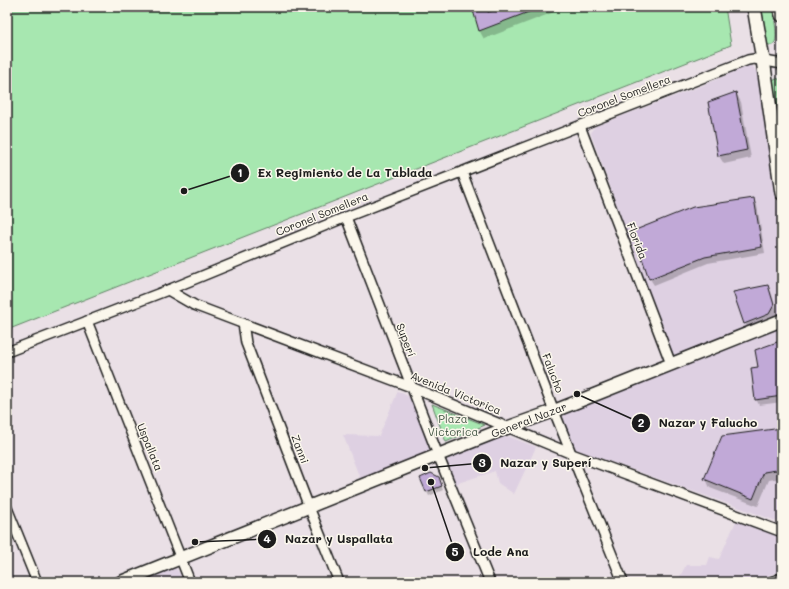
<svg xmlns="http://www.w3.org/2000/svg" width="789" height="589" font-family="Mali,sans-serif">
<style>
.built{fill:#ded0e2}
.green{fill:#a7e7b0;stroke:#628266}
.shadow{fill:#0003}
.building{fill:#c1a9d7;stroke:#1c1c1c}
.lines{fill:none;stroke-linecap:round;stroke-linejoin:round}
.minor-casing{stroke:#1c1c1c;stroke-width:12}
.tertiary-casing{stroke:#1c1c1c;stroke-width:15}
.secondary-casing{stroke:#1c1c1c;stroke-width:16}
.minor{stroke:#fbf7ec;stroke-width:9}
.tertiary{stroke:#fbf7ec;stroke-width:12}
.secondary{stroke:#fbf7ec;stroke-width:13}
.labels{text-anchor:middle;stroke-width:3;stroke-linejoin:round;paint-order:stroke}
.street-label{font-size:11px;fill:#1c1c1c;stroke:#fbf7ec}
.park-label{font-size:11px;fill:#465948;stroke:#fbf7ec}
.leader{fill:none;stroke:#1c1c1c;stroke-width:1.5}
.callout-dot{fill:#1c1c1c;stroke:#fbf7ec;stroke-width:1.5}
.mark-label{font-size:12px;text-anchor:middle;font-weight:bold;fill:#fff}
.callout-label{font-size:12px;text-anchor:middle;font-weight:bold;fill:#1c1c1c;stroke:#fbf7ec;stroke-width:3;stroke-linejoin:round;paint-order:stroke}
</style>
<rect width="100%" height="100%" fill="#eae0e6"/>
<filter id="ink" filterUnits="userSpaceOnUse"><feTurbulence type="fractalNoise" baseFrequency=".025" numOctaves="2"/><feDisplacementMap in="SourceGraphic" scale="8" xChannelSelector="R" yChannelSelector="G"/><feConvolveMatrix kernelMatrix="1 2 1 2 8 2 1 2 1" color-interpolation-filters="sRGB"/></filter>
<g filter="url(#ink)">
<g class="built">
<path d="M748 66H751L754 68 758 74 782 239V315L706 344 679 355H675L672 354 670 351 591 134 592 130 596 126 704 85Z"/>
<path d="M782 326V523L575 449 572 447 562 419 565 414 569 410 625 390Z"/>
<path d="M398 391 411 398 430 445 429 449 427 453 361 481 343 435 379 436Z"/>
<path d="M502 436 510 437 536 447 514 494 498 483 495 471 455 484 446 465 448 459 451 456Z"/>
<path d="M737 519 782 536V570L753 582H677L686 565H707L710 557 719 559Z"/>
<path d="M171 568H175L179 572 183 582H137Z"/>
</g>
<g class="green">
<path d="M7 7H725L731 45 7 330Z"/>
<path d="M758 7H772C773 14 784 55 765 43Z"/>
<path d="M776 78 781 80 782 83V162L770 82Z"/>
<path d="M432 404 485 425 446 442Z"/>
</g>
<g class="shadow">
<path d="M473 7H486L488 13 507 7H567L484 39 479 30Z"/>
<path d="M736 93 741 102 751 158 724 164 719 156Z"/>
<path d="M753 199 757 205 765 253 708 263 654 285 650 279 634 232Z"/>
<path d="M768 286 771 292 777 312 772 320 748 329 745 323Z"/>
<path d="M779 342 782 346V402L759 405 756 399 759 368Z"/>
<path d="M782 429V478L769 480 758 506 710 488 706 479Z"/>
<path d="M440 482 443 490 429 496 427 492Z"/>
</g>
<g class="building">
<path d="M472 7H485L488 12 503 7H539V8L479 31Z"/>
<path d="M736 92 747 150 718 156 708 102Z"/>
<path d="M754 198 762 247 705 257 649 279 633 231 693 207Z"/>
<path d="M768 285 774 305 769 314 744 324 733 292Z"/>
<path d="M780 341 782 357V396L755 400 751 368 758 367 755 350Z"/>
<path d="M782 428V469L764 472 753 499 704 479 722 436Z"/>
<path d="M431 473 439 477 442 486 426 492 420 478Z"/>
</g>
<g class="lines">
<defs>
<g id="minor">
<path d="M580 126 671 364"/>
<path d="M462 172 554 411 623 582"/>
<path d="M346 217 438 455 490 582"/>
<path d="M168 290 194 305 411 387 572 454 782 532"/>
<path d="M87 321 190 582"/>
<path d="M243 323 246 343 309 507 339 582"/>
<path d="M7 352 168 290 346 217 748 60 754 59 782 64"/>
<path d="M7 508 37 582"/>
<path d="M771 582 782 578"/>
</g>
<path id="tertiary" d="M121 582 438 455 509 427 554 411 782 320"/>
<g id="secondary">
<path d="M754 7 763 60 782 193"/>
<path d="M780 7 782 15"/>
</g>
</defs>
<use href="#minor" class="minor-casing"/>
<use href="#tertiary" class="tertiary-casing"/>
<use href="#secondary" class="secondary-casing"/>
<use href="#minor" class="minor"/>
<use href="#tertiary" class="tertiary"/>
<use href="#secondary" class="secondary"/>
</g>
</g>
<g class="labels">
<g class="street-label">
<text transform="translate(624 96) rotate(-21)" y="4">Coronel Somellera</text>
<text transform="translate(322 214) rotate(-22)" y="4">Coronel Somellera</text>
<text transform="translate(637 241) rotate(69)" y="4">Florida</text>
<text transform="translate(406 340) rotate(69)" y="4">Superí</text>
<text transform="translate(553 373) rotate(69)" y="4">Falucho</text>
<text transform="translate(456 393) rotate(22)" y="4">Avenida Victorica</text>
<text transform="translate(529 420) rotate(-21)" y="4">General Nazar</text>
<text transform="translate(150 447) rotate(68)" y="4">Uspallata</text>
<text transform="translate(300 449) rotate(69)" y="4">Zanni</text>
</g>
<g class="park-label">
<text x="453" y="423">Plaza<tspan x="453" dy="13">Victorica</tspan></text>
</g>
</g>
<path class="leader" d="M184 191L240 173M577 394L641 423M425 468L482 463M195 542L267 539M431 482L455 552"/>
<g class="callout-dot">
<circle cx="184" cy="191" r="4"/>
<circle cx="577" cy="394" r="4"/>
<circle cx="425" cy="468" r="4"/>
<circle cx="195" cy="542" r="4"/>
<circle cx="431" cy="482" r="4"/>
<circle cx="240" cy="173" r="10"/>
<circle cx="641" cy="423" r="10"/>
<circle cx="482" cy="463" r="10"/>
<circle cx="267" cy="539" r="10"/>
<circle cx="455" cy="552" r="10"/>
</g>
<g class="mark-label">
<text x="240" y="177">1</text>
<text x="641" y="427">2</text>
<text x="482" y="467">3</text>
<text x="267" y="543">4</text>
<text x="455" y="556">5</text>
</g>
<g class="callout-label">
<text x="345" y="177">Ex Regimiento de La Tablada</text>
<text x="708" y="427">Nazar y Falucho</text>
<text x="546" y="467">Nazar y Superí</text>
<text x="339" y="543">Nazar y Uspallata</text>
<text x="501" y="556">Lode Ana</text>
</g>
<rect width="789" height="589" fill="none" stroke="#fbf7ec" stroke-width="24"/>
<rect x="12" y="12" width="765" height="565" fill="none" stroke="#1c1c1c" stroke-width="1.5" filter="url(#ink)"/>
</svg>
